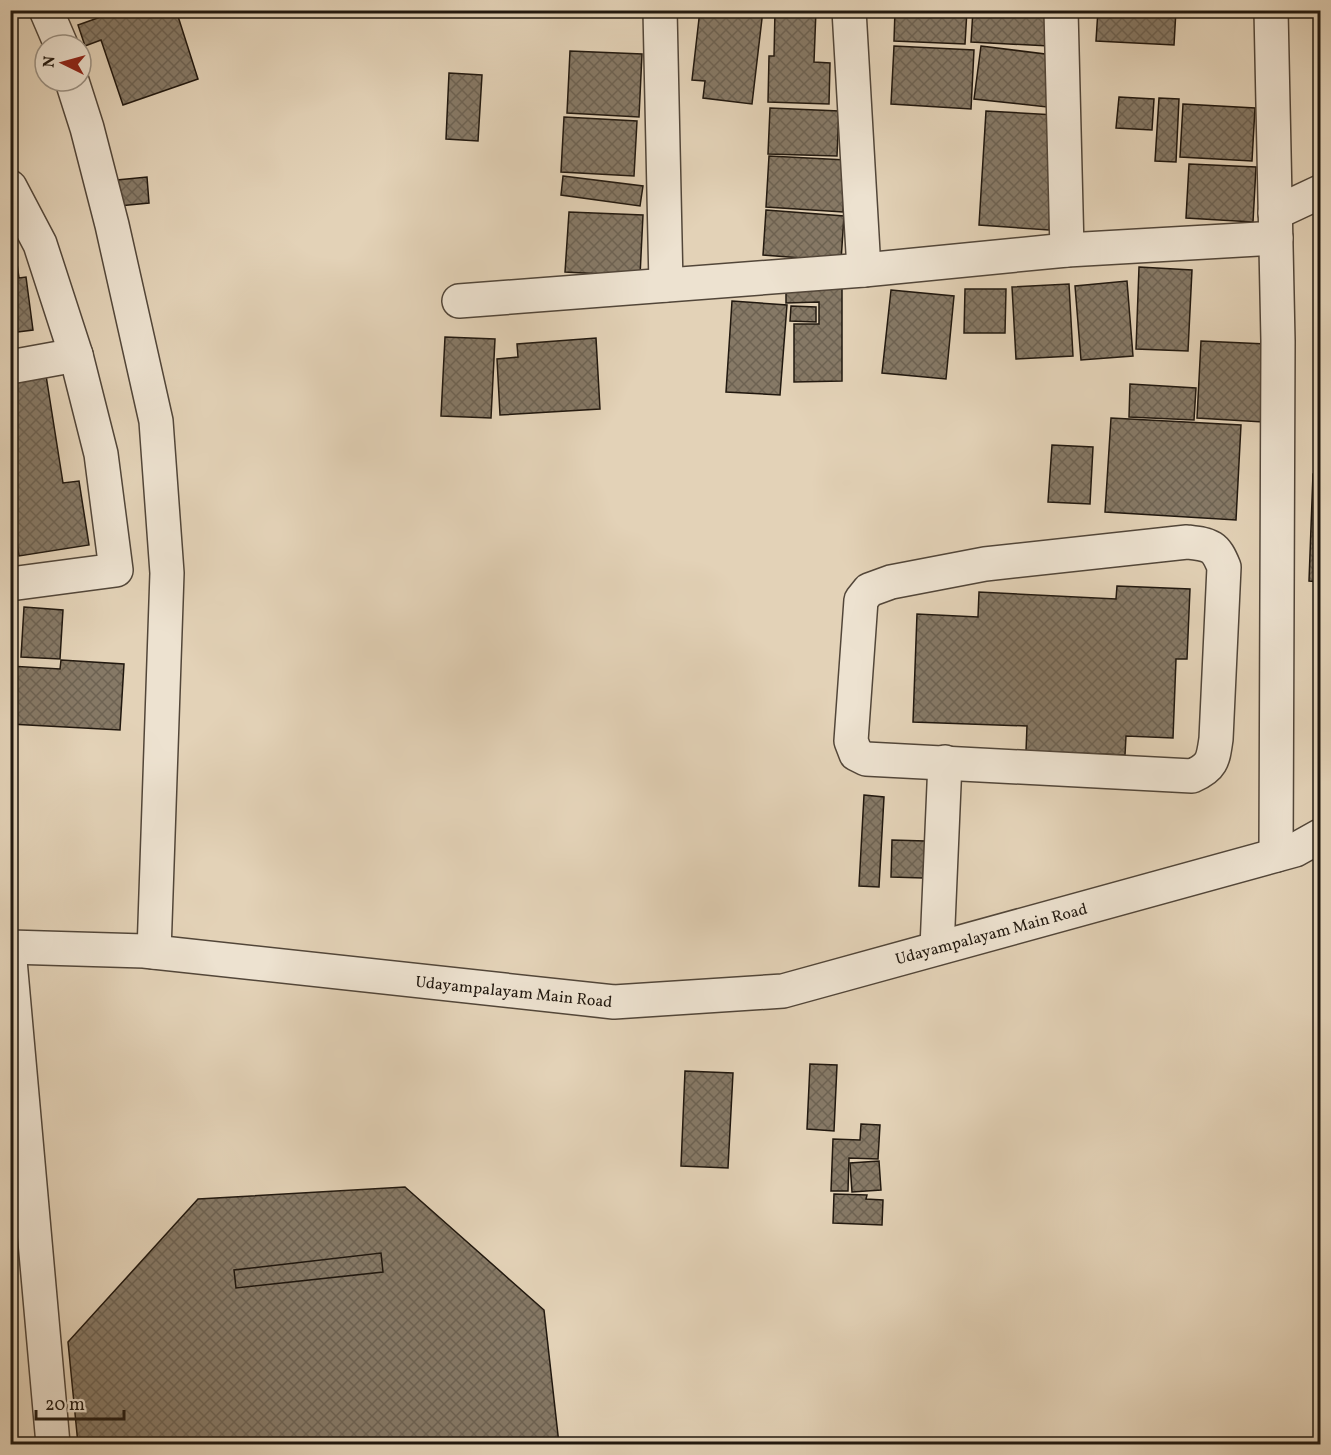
<svg xmlns="http://www.w3.org/2000/svg" width="1331" height="1455" font-family="Vollkorn,serif">
<style>
.building{fill:url(#building-cross-hatch);stroke:#21180f;stroke-width:1.5}
.lines{fill:none;stroke-linecap:round;stroke-linejoin:round}
.minor-casing{stroke:#524639;stroke-width:36}
.minor{stroke:#ede2d0;stroke-width:33}
.labels{text-anchor:middle;stroke-width:4.5;stroke-linejoin:round;paint-order:stroke}
.street-label{font-size:16px;fill:#21180f;stroke:#ede2d0}
</style>
<defs>
<pattern id="building-cross-hatch" width="8" height="8" patternUnits="userSpaceOnUse" patternTransform="scale(1.5)"><rect width="8" height="8" fill="#867966"/><path d="M0 0l8 8M0 8l8-8" fill="none" stroke="#6d6252"/></pattern>
</defs>
<rect width="100%" height="100%" fill="#e3d2b7"/>
<filter id="stains"><feTurbulence type="fractalNoise" baseFrequency=".00333" numOctaves="4"/><feColorMatrix values="0 0 0 0 .2 0 0 0 0 .09 0 0 0 0 .02 0 0 0 .5 -.17"/></filter>
<radialGradient id="worn" r=".72"><stop offset=".6" stop-color="#630" stop-opacity="0"/><stop offset="1" stop-color="#630" stop-opacity=".3"/></radialGradient>
<g class="building">
<path d="M120 10H176L198 79 123 105 101 40 85 46 78 25Z"/>
<path d="M700 10H763L752 104 703 98 705 81 692 80Z"/>
<path d="M775 10H816L814 62 830 63 829 104 768 102 769 56H774Z"/>
<path d="M895 10H967L965 44 894 41Z"/>
<path d="M973 10H1051L1049 46 971 42Z"/>
<path d="M1098 10H1176L1174 45 1096 41Z"/>
<path d="M894 46 974 50 971 109 891 104Z"/>
<path d="M981 46 1053 55 1047 107 974 99Z"/>
<path d="M570 51 642 54 639 117 567 113Z"/>
<path d="M449 73 482 75 478 141 446 139Z"/>
<path d="M1119 97 1154 99 1152 130 1116 128Z"/>
<path d="M1159 98 1179 99 1176 162 1155 161Z"/>
<path d="M1183 104 1255 108 1252 161 1180 157Z"/>
<path d="M770 108 839 111 837 156 768 154Z"/>
<path d="M986 111 1055 115 1049 230 979 225Z"/>
<path d="M564 117 637 121 634 176 561 172Z"/>
<path d="M769 156 846 160 843 212 766 207Z"/>
<path d="M1189 164 1256 167 1253 222 1186 218Z"/>
<path d="M563 176 643 186 640 206 561 195Z"/>
<path d="M147 177 149 203 119 206 117 180Z"/>
<path d="M766 210 844 216 841 261 763 255Z"/>
<path d="M569 212 643 215 640 276 565 272Z"/>
<path d="M10 213 19 278 26 277 33 330 10 333Z"/>
<path d="M1139 267 1192 270 1188 351 1136 349Z"/>
<path d="M1127 281 1133 356 1081 360 1075 286Z"/>
<path d="M1069 284 1073 356 1016 359 1012 287Z"/>
<path d="M786 288H842V381L794 382V324H819V302L786 303Z"/>
<path d="M965 289H1006L1005 333H964Z"/>
<path d="M891 290 954 296 946 379 882 373Z"/>
<path d="M732 301 787 305 780 395 726 392Z"/>
<path d="M791 306 816 307V322L790 321Z"/>
<path d="M445 337 495 339 491 418 441 416Z"/>
<path d="M596 338 600 409 500 415 497 359 518 357 517 344Z"/>
<path d="M1201 341 1266 344 1263 422 1197 418Z"/>
<path d="M45 369 63 483 79 481 89 545 19 556 16 539 10 540V375Z"/>
<path d="M1130 384 1196 388 1194 420 1129 417Z"/>
<path d="M1111 418 1241 425 1236 520 1105 512Z"/>
<path d="M1052 445 1093 447 1090 504 1048 502Z"/>
<path d="M1313 474 1320 475V582L1309 581Z"/>
<path d="M1117 586 1190 589 1187 659H1176L1173 738 1126 736 1125 755 1026 751 1027 726 913 722 917 614 978 617 979 592 1116 599Z"/>
<path d="M24 607 63 610 60 659 21 657Z"/>
<path d="M61 660 124 664 120 730 10 724V666L60 669Z"/>
<path d="M864 795 884 797 879 887 859 886Z"/>
<path d="M892 840 925 841 923 878 891 877Z"/>
<path d="M810 1064 837 1065 834 1131 807 1129Z"/>
<path d="M685 1071 733 1073 728 1168 681 1166Z"/>
<path d="M861 1124 880 1125 878 1159 849 1158 848 1191H831L833 1139 860 1140Z"/>
<path d="M879 1161 881 1190 852 1192 850 1163Z"/>
<path d="M405 1187 544 1310 559 1444H78L68 1342 198 1199Z"/>
<path d="M834 1194 867 1195 866 1199 883 1200 882 1225 833 1223Z"/>
<path d="M381 1253 383 1272 236 1288 234 1270Z"/>
</g>
<g class="lines">
<defs>
<g id="minor">
<path d="M46 10 61 45"/>
<path d="M660 10 666 285"/>
<path d="M849 10 864 270"/>
<path d="M1061 10 1067 250"/>
<path d="M1271 10 1278 341 1276 855"/>
<path d="M72 81 87 128 112 225 156 421 167 573 154 952"/>
<path d="M10 187 40 244 76 355 101 454 116 570 10 584"/>
<path d="M1275 213 1320 192"/>
<path d="M459 301 864 270 1067 250 1276 238"/>
<path d="M10 367 76 355"/>
<path d="M1187 542C1211 545 1215 545 1224 567L1216 739C1213 759 1213 767 1192 776L866 759 856 754 851 741 861 600 869 590 891 582 985 564Z"/>
<path d="M10 947 144 951 614 1002 783 991 1295 850 1320 836"/>
<path d="M937 948 945 762"/>
<path d="M10 960 53 1444"/>
</g>
</defs>
<use href="#minor" class="minor-casing"/>
<use href="#minor" class="minor"/>
</g>
<g class="labels">
<g class="street-label">
<text transform="translate(991 933) rotate(-15)" y="6">Udayampalayam Main Road</text>
<text transform="translate(514 991) rotate(6)" y="6">Udayampalayam Main Road</text>
</g>
</g>
<rect width="1331" height="1455" fill="none" stroke="#e3d2b7" stroke-width="36"/>
<rect x="12" y="12" width="1307" height="1431" fill="none" stroke="#21180f" stroke-width="3"/>
<rect x="18" y="18" width="1295" height="1419" fill="none" stroke="#21180f" stroke-width="1.5"/>
<g transform="translate(63 63) rotate(275)"><circle r="28" fill="#ede2d0" stroke="#9b9183" stroke-width="1.5"/>
<path d="M0-4.5L10 22L0 15L-10 22Z" fill="#8f2418"/>
<text y="-9" font-size="16" font-weight="bold" text-anchor="middle" fill="#21180f">N</text>
</g>
<path d="M36 1410v9h88v-9" fill="none" stroke="#21180f" stroke-width="3"/>
<text x="45" y="1410" font-size="18" fill="#21180f" stroke="#ede2d0" stroke-width="4.5" paint-order="stroke">20 m</text>
<rect width="100%" height="100%" filter="url(#stains)"/>
<rect width="100%" height="100%" fill="url(#worn)"/>
</svg>
